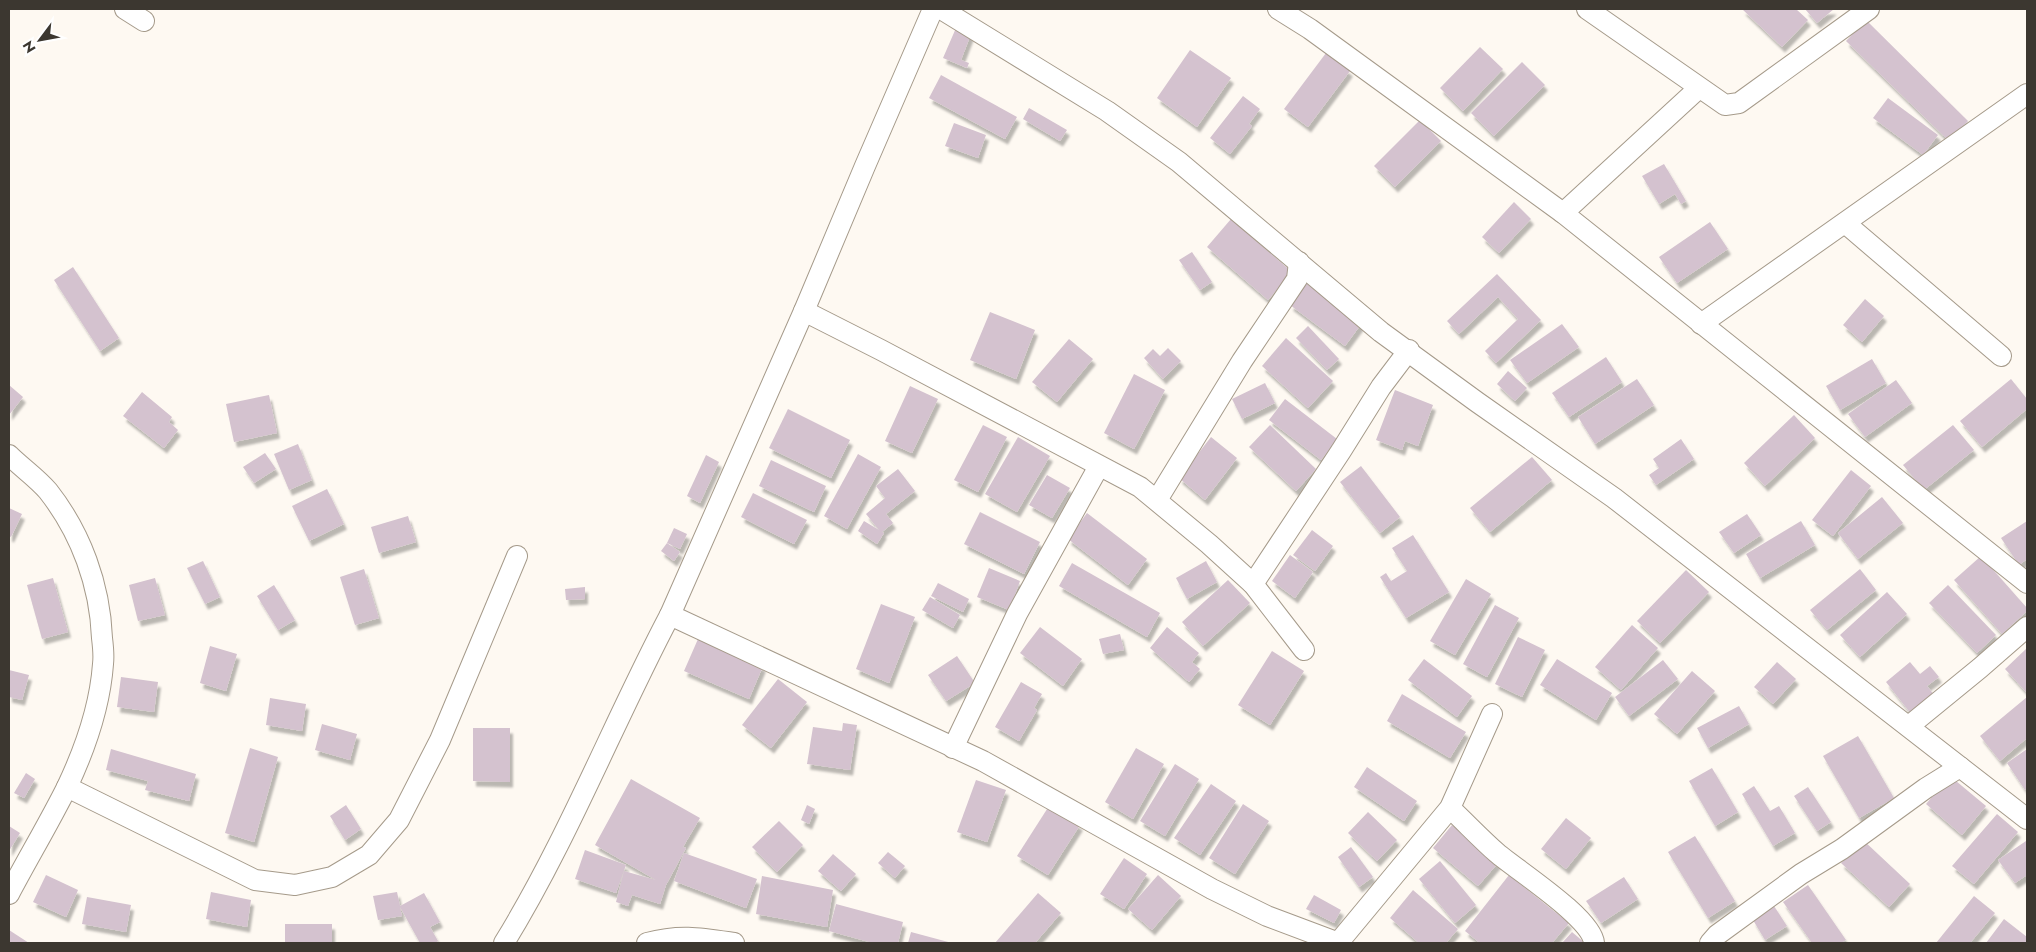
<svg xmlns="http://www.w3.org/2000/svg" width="2036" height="952" font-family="Jost,sans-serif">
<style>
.building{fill:#d4c2cf;filter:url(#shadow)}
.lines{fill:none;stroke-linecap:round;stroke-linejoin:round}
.minor-casing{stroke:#a59a8a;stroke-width:22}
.minor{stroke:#fff;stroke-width:20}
</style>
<defs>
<filter id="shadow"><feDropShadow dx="3" dy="5.5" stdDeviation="1" flood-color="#0004"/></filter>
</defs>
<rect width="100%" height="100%" fill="#fef9f2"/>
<g class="building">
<path d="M1742 9H1796L1808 20 1782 47Z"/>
<path d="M1805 9H1834L1817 23Z"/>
<path d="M1866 20 1968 121 1949 141 1846 41Z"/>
<path d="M956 28 971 34 961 60 969 63 967 68 943 58Z"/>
<path d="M1480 47 1503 69 1463 111 1440 88Z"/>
<path d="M1190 50 1231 78 1197 127 1157 98Z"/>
<path d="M1326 53 1350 71 1308 127 1284 109Z"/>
<path d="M1522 62 1545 85 1494 136 1471 113Z"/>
<path d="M941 75 1017 117 1005 139 929 98Z"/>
<path d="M1243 96 1260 109 1249 124 1252 126 1230 154 1210 138Z"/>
<path d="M1888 98 1938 135 1923 155 1873 118Z"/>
<path d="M1029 108 1067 130 1060 141 1023 119Z"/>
<path d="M1420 120 1441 141 1395 187 1374 166Z"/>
<path d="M954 123 986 135 978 158 945 146Z"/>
<path d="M1664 164 1686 201 1681 204 1675 194 1659 204 1642 176Z"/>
<path d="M1514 202 1531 219 1499 253 1482 237Z"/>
<path d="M1231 219 1292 272 1268 300 1207 247Z"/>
<path d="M1710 222 1728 249 1677 283 1659 257Z"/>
<path d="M1192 252 1212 282 1200 290 1179 260Z"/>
<path d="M73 267 119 338 100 351 54 280Z"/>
<path d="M1497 274 1541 320 1496 363 1485 351 1518 319 1498 297 1459 334 1447 321Z"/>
<path d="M1307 282 1362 323 1345 346 1290 305Z"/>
<path d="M1865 299 1884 316 1862 342 1843 325Z"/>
<path d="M990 312 1035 330 1016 379 970 360Z"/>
<path d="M1562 324 1579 347 1527 383 1510 360Z"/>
<path d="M1308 326 1339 359 1327 370 1296 338Z"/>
<path d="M1286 338 1333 381 1308 408 1262 366Z"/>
<path d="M1069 339 1093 359 1057 402 1032 382Z"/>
<path d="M1168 348 1181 361 1163 379 1144 358 1153 349 1160 356Z"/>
<path d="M1606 357 1622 382 1569 417 1552 393Z"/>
<path d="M1872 359 1886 383 1840 410 1826 386Z"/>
<path d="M1508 371 1527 388 1515 401 1497 384Z"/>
<path d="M1134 374 1165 390 1134 449 1104 433Z"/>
<path d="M1637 379 1654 405 1595 444 1578 417Z"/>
<path d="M2011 379 2027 399V409L1982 447 1960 421Z"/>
<path d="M1896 380 1912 403 1865 437 1848 414Z"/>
<path d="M1265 383 1275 403 1242 419 1232 399Z"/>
<path d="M9 385 23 397 9 415Z"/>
<path d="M910 386 938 399 912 453 885 441Z"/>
<path d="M1395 390 1433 405 1418 446 1405 441 1402 450 1376 440Z"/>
<path d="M142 392 172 417 169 422 178 430 164 448 123 416Z"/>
<path d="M269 395 277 433 234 442 226 404Z"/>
<path d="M1285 399 1337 439 1321 460 1269 420Z"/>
<path d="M788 409 850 440 831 478 769 448Z"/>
<path d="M1794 415 1815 438 1765 486 1744 463Z"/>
<path d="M983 425 1007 437 978 492 954 480Z"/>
<path d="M1270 425 1316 469 1296 491 1249 447Z"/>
<path d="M1953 425 1974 450 1924 490 1903 465Z"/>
<path d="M1018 437 1050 456 1017 512 985 494Z"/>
<path d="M1211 437 1237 458 1205 500 1179 478Z"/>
<path d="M1681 439 1694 459 1656 485 1649 475 1659 468 1653 459Z"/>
<path d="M298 444 312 480 289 490 274 454Z"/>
<path d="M265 453 276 469 254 483 243 467Z"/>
<path d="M858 454 881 467 847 529 824 516Z"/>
<path d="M706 455 719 462 700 503 687 496Z"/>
<path d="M1532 457 1552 480 1490 532 1470 508Z"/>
<path d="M771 460 826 486 814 512 759 486Z"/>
<path d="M1361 466 1400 517 1380 533 1340 482Z"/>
<path d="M898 469 915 491 886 514 893 523 882 532 884 533 877 544 858 531 864 521 879 530 866 514 885 498 876 486Z"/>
<path d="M1851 470 1871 486 1833 536 1812 520Z"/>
<path d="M1047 475 1070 488 1052 518 1029 505Z"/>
<path d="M327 489 344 524 309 541 292 506Z"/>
<path d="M753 493 807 520 794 544 741 517Z"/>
<path d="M1882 497 1903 523 1858 559 1838 533Z"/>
<path d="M9 508 22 514 11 537 9 536Z"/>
<path d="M980 512 1040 542 1024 574 964 544Z"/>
<path d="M1087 513 1147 559 1128 585 1068 539Z"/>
<path d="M1747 514 1761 535 1734 553 1719 532Z"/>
<path d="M408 516 416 542 379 553 371 527Z"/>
<path d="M1801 521 1815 545 1760 578 1746 554Z"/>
<path d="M2027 521V559L2019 565 2001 538Z"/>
<path d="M674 528 687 534 680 549 667 543Z"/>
<path d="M1312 530 1333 546 1315 571 1293 555Z"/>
<path d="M1413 535 1449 592 1406 618 1380 577 1386 573 1391 581 1407 571 1392 548Z"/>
<path d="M667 543 680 552 674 561 661 551Z"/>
<path d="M1290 555 1313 572 1295 598 1272 581Z"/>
<path d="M1981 556 2027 608V611L2002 634 1954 580Z"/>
<path d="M203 561 220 597 205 604 187 568Z"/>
<path d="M1206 561 1217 582 1187 599 1176 578Z"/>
<path d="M1072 563 1160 613 1147 637 1059 586Z"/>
<path d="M989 568 1020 581 1009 610 977 597Z"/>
<path d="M364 569 379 618 355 625 340 577Z"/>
<path d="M1860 569 1876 590 1827 630 1810 610Z"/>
<path d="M1686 570 1709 592 1660 643 1637 621Z"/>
<path d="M53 578 68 632 42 639 27 585Z"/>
<path d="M155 578 165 615 138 621 129 585Z"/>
<path d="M1466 579 1491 594 1455 655 1430 641Z"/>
<path d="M1228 580 1250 603 1203 646 1182 622Z"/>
<path d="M938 583 969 599 963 612 931 596Z"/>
<path d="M274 585 295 620 278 630 257 596Z"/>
<path d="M1948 585 1996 635 1977 653 1929 603Z"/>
<path d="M585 587V599L566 600 565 589Z"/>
<path d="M1887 592 1907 614 1860 657 1840 635Z"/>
<path d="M930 597 960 615 953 628 922 610Z"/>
<path d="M881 604 915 617 889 683 856 669Z"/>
<path d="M1495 605 1519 618 1487 677 1463 664Z"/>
<path d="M1632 625 1658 648 1621 690 1595 667Z"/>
<path d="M1040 627 1082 659 1063 686 1020 653Z"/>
<path d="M1167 627 1199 653 1192 662 1200 669 1189 682 1150 648Z"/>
<path d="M1120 634 1124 650 1103 654 1099 639Z"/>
<path d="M1518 637 1545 650 1522 697 1495 684Z"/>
<path d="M698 639 763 666 749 699 684 671Z"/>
<path d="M210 646 237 654 226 691 200 683Z"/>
<path d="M2027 648V693L2005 669Z"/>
<path d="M1272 651 1304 671 1270 725 1238 705Z"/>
<path d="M957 656 975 683 946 701 928 675Z"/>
<path d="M1424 659 1472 696 1457 717 1408 680Z"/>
<path d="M1557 659 1612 693 1596 720 1540 685Z"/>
<path d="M1663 660 1678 679 1629 716 1615 697Z"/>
<path d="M1777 662 1796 679 1773 704 1754 687Z"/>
<path d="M1910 662 1920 674 1930 666 1939 677 1927 686 1935 696 1912 715 1886 682Z"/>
<path d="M9 670 29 675 22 700 9 697Z"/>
<path d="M1692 671 1715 691 1677 734 1654 714Z"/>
<path d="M121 677 158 682 154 712 117 707Z"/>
<path d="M778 679 807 702 771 748 742 725Z"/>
<path d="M1021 682 1042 694 1034 708 1037 710 1019 741 995 727Z"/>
<path d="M1402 694 1466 732 1450 758 1387 721Z"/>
<path d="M2027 697V738L2000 761 1980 736Z"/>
<path d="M270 698 306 704 302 731 266 725Z"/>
<path d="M1739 706 1749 724 1708 748 1697 728Z"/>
<path d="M843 723 857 725 850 770 807 764 813 727 842 731Z"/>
<path d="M322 724 357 734 350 760 315 750Z"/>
<path d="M473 728H510V782L473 781Z"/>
<path d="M1858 736 1894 798 1859 818 1823 756Z"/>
<path d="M250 748 278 757 254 842 225 833Z"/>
<path d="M1136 748 1164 764 1133 819 1105 802Z"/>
<path d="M111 749 196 774 189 801 145 790 148 781 106 770Z"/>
<path d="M2027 749V788L2025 790 2007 763Z"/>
<path d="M1175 764 1199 779 1165 836 1140 821Z"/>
<path d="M1367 767 1417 801 1404 821 1354 787Z"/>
<path d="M1712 768 1738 812 1715 826 1689 781Z"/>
<path d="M26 773 35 779 24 798 14 793Z"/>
<path d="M1950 776 1986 806 1962 835 1926 804Z"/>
<path d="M631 779 700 818 683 847 686 848 666 885 660 904 632 895 628 906 616 902 624 871 656 880 595 845Z"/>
<path d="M976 780 1006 790 987 842 957 832Z"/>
<path d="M1211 784 1236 801 1200 855 1174 838Z"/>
<path d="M1754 786 1770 811 1779 806 1795 833 1773 846 1742 794Z"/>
<path d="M1808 787 1831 822 1817 831 1794 796Z"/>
<path d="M1243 804 1269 821 1235 874 1209 858Z"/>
<path d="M346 805 361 829 345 840 330 816Z"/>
<path d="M807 805 815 809 809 824 801 820Z"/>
<path d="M1049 806 1080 825 1048 875 1017 856Z"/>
<path d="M1368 812 1397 840 1377 861 1348 833Z"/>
<path d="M1997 814 2018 832 1974 884 1952 866Z"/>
<path d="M1566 818 1591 838 1566 869 1541 849Z"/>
<path d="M779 821 803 845 777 872 752 847Z"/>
<path d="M1452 825 1498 863 1478 886 1433 848Z"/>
<path d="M9 826 20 833 9 851Z"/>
<path d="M1695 836 1735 901 1708 918 1668 852Z"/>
<path d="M1863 840 1910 884 1889 907 1841 863Z"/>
<path d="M2026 841 2027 843V875L2015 883 1998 860Z"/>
<path d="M1351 847 1373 877 1359 887 1338 857Z"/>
<path d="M585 850 626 865 616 893 575 879Z"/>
<path d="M888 852 905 866 895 878 878 863Z"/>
<path d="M684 853 757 879 746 908 674 881Z"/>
<path d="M833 854 856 874 841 891 818 871Z"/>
<path d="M1124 858 1147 874 1124 909 1100 894Z"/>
<path d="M1440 861 1476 905 1455 923 1419 879Z"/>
<path d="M46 875 78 890 66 917 33 902Z"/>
<path d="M1158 875 1181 896 1152 930 1128 909Z"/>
<path d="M1509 875 1569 923 1552 943H1480L1465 931Z"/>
<path d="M762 876 833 890 827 927 756 914Z"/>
<path d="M1624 877 1638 899 1601 923 1586 901Z"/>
<path d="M1808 885 1846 940 1841 943H1812L1783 902Z"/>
<path d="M1413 890 1458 929 1446 943H1419L1390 918Z"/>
<path d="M211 892 251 900 247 927 206 919Z"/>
<path d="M397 892 400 906 424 893 440 922 430 927 438 941 435 943H420L400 907 402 916 378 920 373 896Z"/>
<path d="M1038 893 1061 913 1035 943H995Z"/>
<path d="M1314 895 1341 910 1334 923 1306 909Z"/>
<path d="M1974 896 1995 913 1970 943H1936Z"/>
<path d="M87 897 131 905 126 932 82 924Z"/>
<path d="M836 904 903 922 898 943H873L829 931Z"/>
<path d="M1774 906 1787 926 1765 940 1753 920Z"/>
<path d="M2004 919 2027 937V943H1986Z"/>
<rect x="285" y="924" width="47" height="19"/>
<path d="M9 930 29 943H9Z"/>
<path d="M911 932 952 943H908Z"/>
<path d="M1572 932 1585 943H1562Z"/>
</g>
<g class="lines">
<defs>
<g id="minor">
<path d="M125 9 144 21"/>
<path d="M941 9 1107 111 1179 162 1381 332 1477 402 1614 498 2027 819"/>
<path d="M1278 9 1310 29 1563 213 2027 583"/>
<path d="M1587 9 1725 105 1739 103 1869 9"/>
<path d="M1563 213 1699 88"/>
<path d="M1845 223 2001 356"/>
<path d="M804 311 881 350 1140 487 1209 544 1253 584 1304 650"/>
<path d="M1701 324 2027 94"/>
<path d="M9 455C21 467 37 478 48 491 81 533 100 585 102 638 103 646 104 656 103 664 100 706 85 749 67 787 49 823 28 858 9 894"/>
<path d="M1157 500 1242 361 1297 279 1299 262"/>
<path d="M1253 584 1341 451 1381 387 1409 350"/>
<path d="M670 615 983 761 1212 889 1267 916 1339 943"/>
<path d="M1909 726 1980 668 2027 627"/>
<path d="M953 748 1017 614 1099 466"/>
<path d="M67 787 255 880 295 885 332 877 369 855 399 820 440 740 517 556"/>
<path d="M1450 808C1466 823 1481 839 1497 853 1518 871 1592 918 1594 943"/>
<path d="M504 943C568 839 613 723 670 615L804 311 865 166 933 9"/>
<path d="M647 943C680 934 701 938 734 943"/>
<path d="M1338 943 1450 808 1492 714"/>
<path d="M1710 943 1717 935 1801 874 1842 849 1926 788 1960 767"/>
</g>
</defs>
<use href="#minor" class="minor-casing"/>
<use href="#minor" class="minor"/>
</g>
<rect width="2036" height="952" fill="none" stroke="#3c3730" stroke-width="20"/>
<g transform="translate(40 40) rotate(238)" stroke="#ffffff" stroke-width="4" paint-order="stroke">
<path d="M0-4L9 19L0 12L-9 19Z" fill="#3c3730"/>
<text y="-8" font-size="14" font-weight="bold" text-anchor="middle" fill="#3c3730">N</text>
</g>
</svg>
